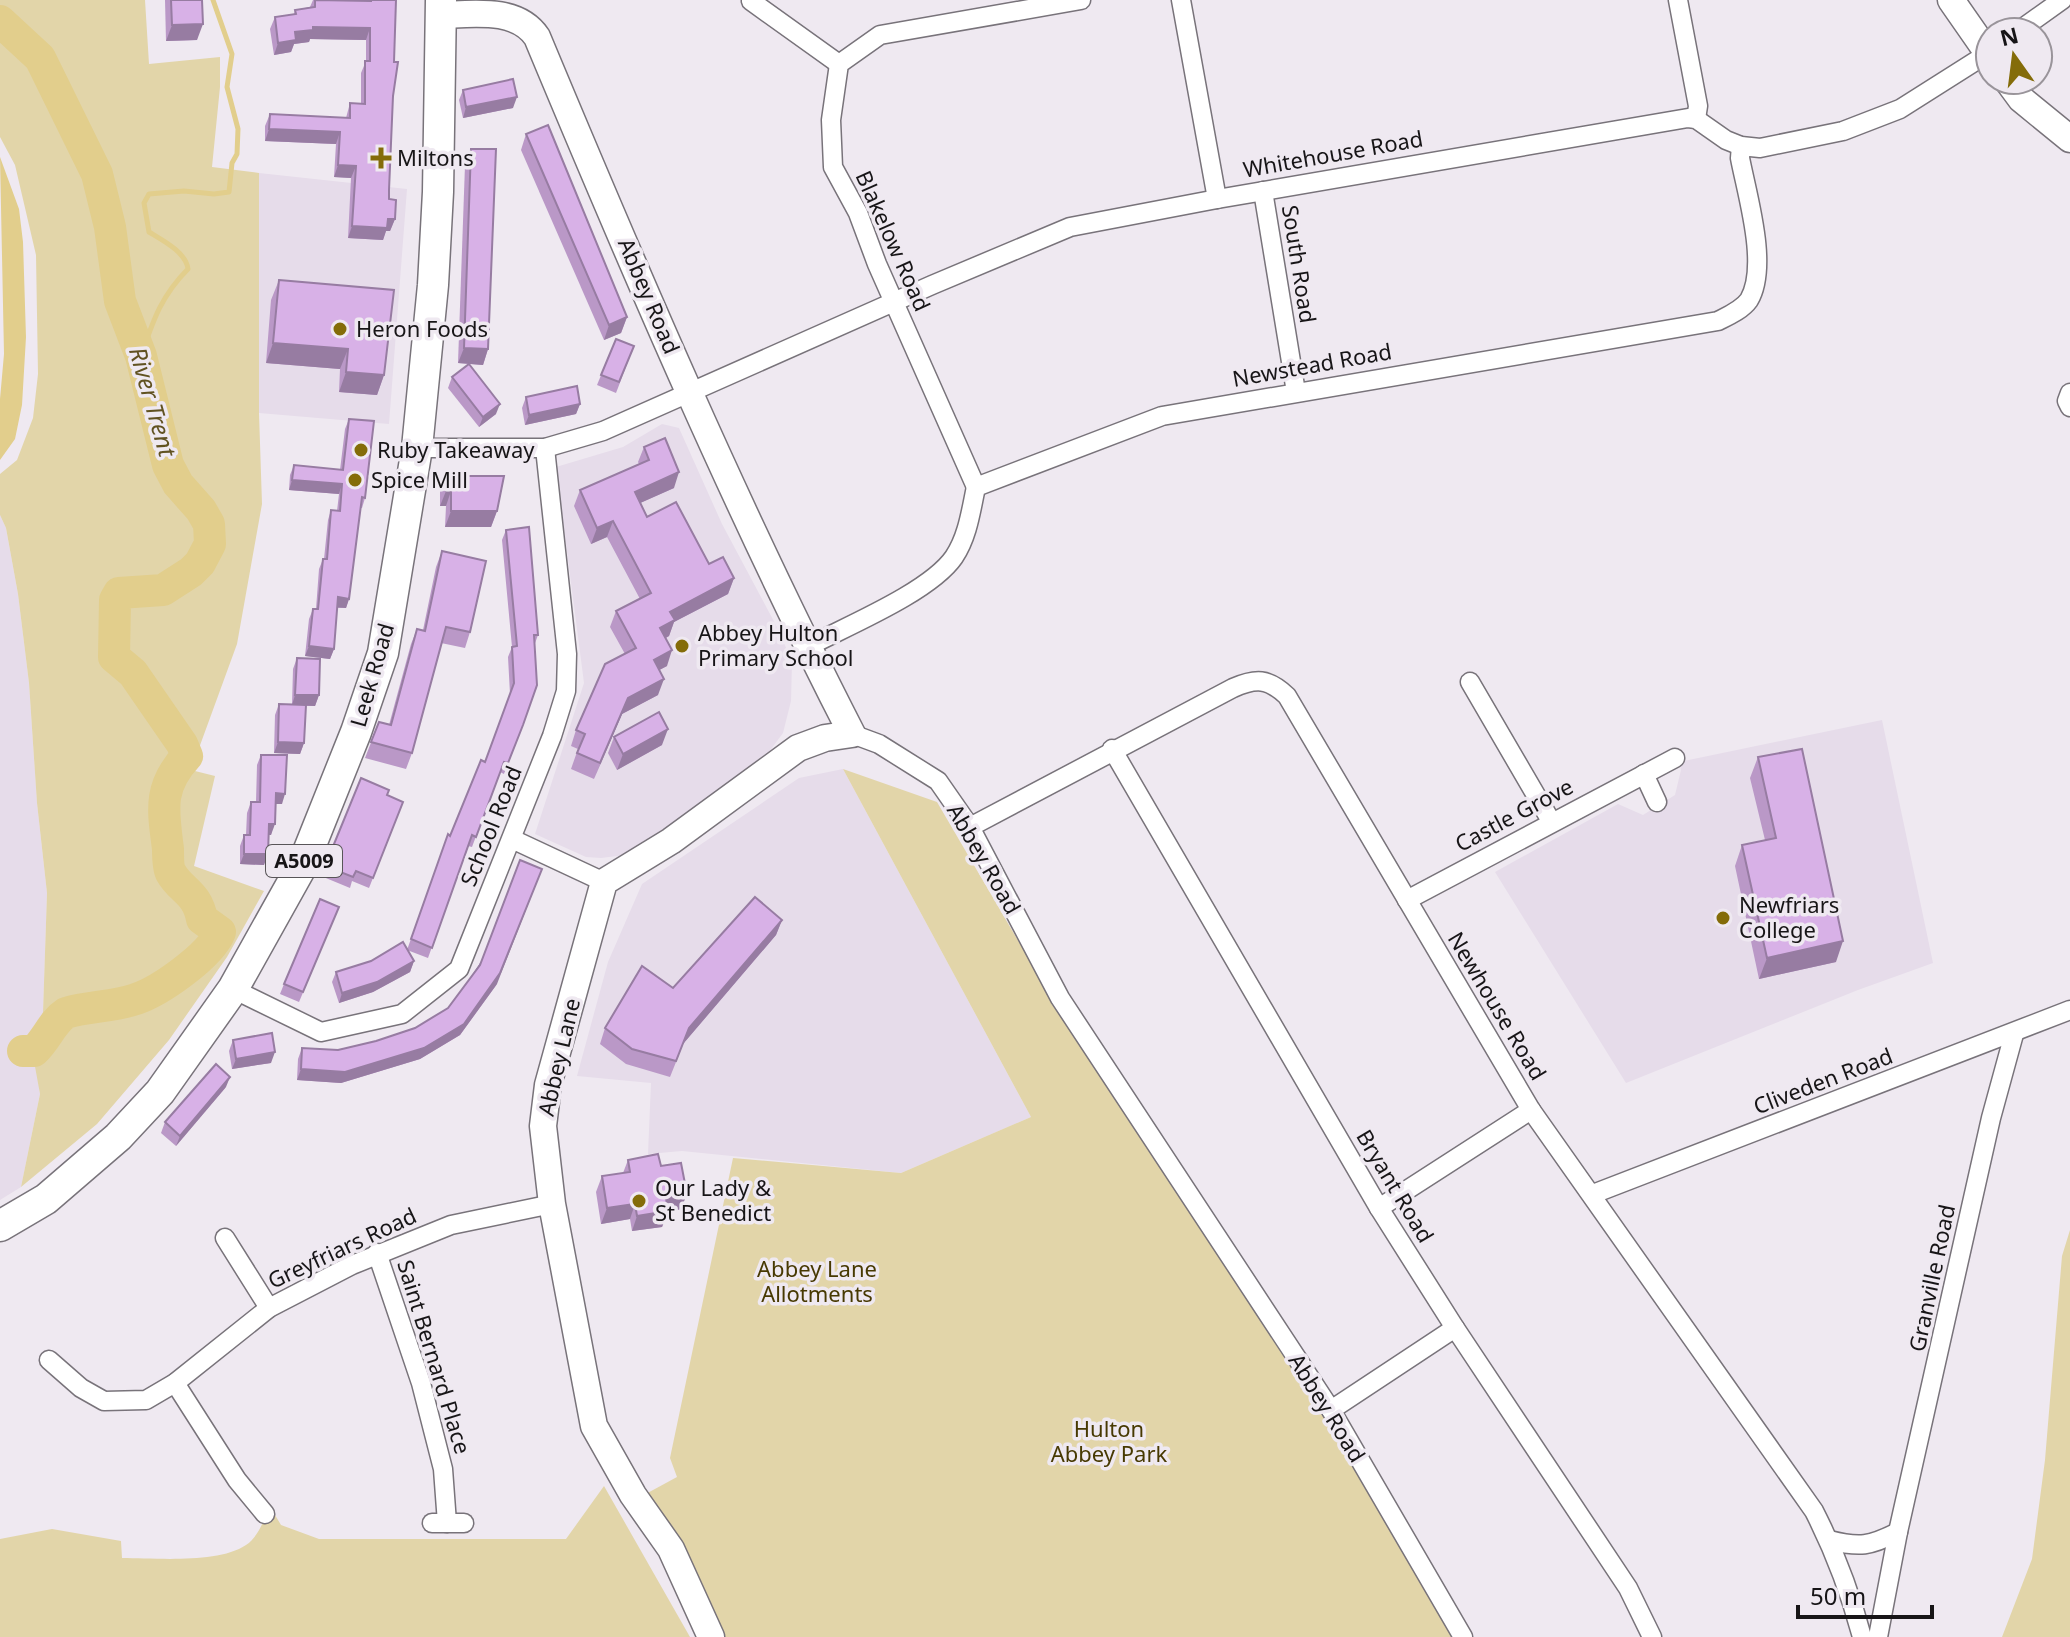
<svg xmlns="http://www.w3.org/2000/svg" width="2070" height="1637" font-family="'Noto Sans',sans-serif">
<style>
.built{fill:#e6dcea}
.green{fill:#e2d5a9}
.water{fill:#e2ce8c}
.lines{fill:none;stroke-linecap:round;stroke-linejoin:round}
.stream{stroke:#e2ce8c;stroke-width:5}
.river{stroke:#e2ce8c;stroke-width:32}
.street-casing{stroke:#78737a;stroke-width:21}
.secondary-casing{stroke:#78737a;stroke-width:29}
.primary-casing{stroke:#78737a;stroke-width:33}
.street{stroke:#fff;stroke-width:18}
.secondary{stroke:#fff;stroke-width:26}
.primary{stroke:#fff;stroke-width:30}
.wall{fill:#ba98c7}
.shaded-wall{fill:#977ca2}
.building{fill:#d8b1e7;stroke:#977ca2;stroke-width:2}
.poi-dot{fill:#846c09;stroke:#efe9f1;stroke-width:3}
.labels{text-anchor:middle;stroke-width:7;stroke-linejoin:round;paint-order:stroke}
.shield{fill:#efe9f1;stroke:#585558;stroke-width:2}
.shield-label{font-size:20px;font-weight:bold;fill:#171517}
.street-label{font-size:22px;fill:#171517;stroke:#efe9f1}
.poi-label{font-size:22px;fill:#171517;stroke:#efe9f1;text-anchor:start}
.park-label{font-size:22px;fill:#473902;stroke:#efe9f1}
.water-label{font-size:24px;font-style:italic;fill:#615221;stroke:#efe9f1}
</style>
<rect width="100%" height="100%" fill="#efe9f1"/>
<g class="built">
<path d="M259 173 407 189 389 424 259 413Z"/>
<path d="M662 424 679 428 722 524 778 629 792 662 791 701 783 733 760 764 625 855 601 858 586 857 535 834 584 683 556 467 623 447Z"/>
<path d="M0 515 6 528 18 594 29 683 37 803 47 893 43 1012 33 1034 40 1094 21 1187 0 1200Z"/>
<path d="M1882 720 1933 963 1858 990 1626 1083 1495 872 1618 804 1643 815 1675 795 1681 770 1679 762Z"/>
<path d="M843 769 1031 1117 901 1173 682 1151 648 1154 651 1083 577 1076 608 962 642 884 799 778Z"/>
</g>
<g class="green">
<path d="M0 0H145L149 64 220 57V87L212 167 259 173V413L262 504 237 644 191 770 215 776 194 866 264 891 227 957 169 1040 97 1124 21 1187 40 1094 34 1061H25L20 1041 33 1034 43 1012 47 893 37 803 29 683 18 594 6 528 0 515V474L17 460 33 418 38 374 36 255 15 165 0 137Z"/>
<path d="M843 769 937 802 1054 1002 1325 1413 1454 1637H716L642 1496 677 1477 670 1458 733 1158 901 1173 1031 1117Z"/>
<path d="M2070 1230V1637H2002L2032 1559 2045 1460 2062 1256Z"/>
<path d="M604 1486 690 1637H0V1539L52 1529 121 1541 122 1558C155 1558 218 1564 246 1545 255 1539 260 1529 264 1520L275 1515 281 1525 319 1539H566Z"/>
</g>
<path class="water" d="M0 157 19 209 23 242 26 337 22 405 15 439 0 460V399L4 354Z"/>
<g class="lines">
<path class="stream" d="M141 356C153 321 161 296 188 269 186 252 162 240 149 232L144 203 149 194 184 191 214 194 229 192 232 163 237 154 238 129 227 87 232 54 213 0"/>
<path class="river" d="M0 21 40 58 97 174 110 227 120 301 141 356 168 465 178 484 201 510 209 524 210 544 200 563 191 572 163 590 119 593 115 600 114 657 133 673 182 744 187 756C158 787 163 810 168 849 168 856 168 868 171 873 181 891 197 892 202 919L220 932C210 956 160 991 136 999 114 1007 89 1006 66 1013 52 1022 47 1039 34 1051H23"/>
<defs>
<g id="street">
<path d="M1181 0 1217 199"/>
<path d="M1678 0 1698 106 1696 119"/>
<path d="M751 1 839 64"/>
<path d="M2017 32 2062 0"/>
<path d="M1263 191 1296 392"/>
<path d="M2070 393 2067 401 2070 407"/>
<path d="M417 448H545L603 431 932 285 1070 227 1217 199 1688 118 1696 119 1726 140 1741 146 1760 148 1843 131 1900 109 1990 52"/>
<path d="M976 487 877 264 858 213 833 167 831 120 839 64 880 35 1081 0"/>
<path d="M807 647C847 626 930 592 954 557 968 536 971 510 976 487L1162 416 1718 321C1728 316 1742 310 1749 300 1769 266 1747 195 1740 158L1741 146"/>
<path d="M1470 682 1551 821"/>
<path d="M852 734 879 744 938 781 970 827 1060 998 1331 1410 1463 1637"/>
<path d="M1112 749 1379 1208 1455 1328 1628 1588 1652 1637"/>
<path d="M1644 774 1657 802"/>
<path d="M970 827 1233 688C1256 678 1268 678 1287 696L1531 1110 1814 1511C1835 1552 1850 1592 1862 1637"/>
<path d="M512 839 604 882"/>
<path d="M1407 900 1675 758"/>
<path d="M233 989 321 1032 402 1014 459 969 552 736 566 691 567 654 545 448"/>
<path d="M1593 1194 2070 1010"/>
<path d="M1379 1208 1531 1110"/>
<path d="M225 1238 269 1308"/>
<path d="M377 1253 421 1383 443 1469 447 1523"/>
<path d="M49 1360 81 1388 104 1401 146 1400 175 1383 269 1308 352 1265 451 1225 552 1204"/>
<path d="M175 1383 237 1480 265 1514"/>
<path d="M1331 1410 1455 1328"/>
<path d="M432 1523H464"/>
<path d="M1829 1540C1860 1548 1870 1546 1898 1532"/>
<path d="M1878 1637 1898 1532 1991 1118 2014 1034"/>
</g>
<g id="secondary">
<path d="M1951 0 1990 56"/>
<path d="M441 15C473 14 517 7 537 37 635 272 736 508 852 734L825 738 798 748 671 841 604 882 548 1085 543 1126 552 1204 594 1426 633 1495 671 1549 711 1637"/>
<path d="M2007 80 2021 99 2070 139"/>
</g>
<path id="primary" d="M0 1226 46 1199 118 1137 160 1092 233 989 304 862 356 732 383 653 417 448 433 285 438 192 441 0"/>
</defs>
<use href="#street" class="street-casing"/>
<use href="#secondary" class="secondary-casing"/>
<use href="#primary" class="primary-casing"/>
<use href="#street" class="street"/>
<use href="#secondary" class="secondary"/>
<use href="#primary" class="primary"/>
</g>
<g class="wall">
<path d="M165 0H202L197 40 166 41Z"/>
<path d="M313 0 367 1V0H396L389 199 395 219 390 231H386L383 240 348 238 351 178 334 177 336 144 265 141V126L270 114 346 118 350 103 361 104V73L366 61V40L310 39 309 42 294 44 291 52 274 55 270 29 275 17 294 14 295 10 310 7Z"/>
<path d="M463 90 513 108 463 118 459 100Z"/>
<path d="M526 134 627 317 621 333 604 340 521 150Z"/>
<path d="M471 149 488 349 483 365 458 363 465 165Z"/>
<path d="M279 280 384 375 377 395 339 392 340 369 266 363 271 300Z"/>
<path d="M616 339 634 346 616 393 597 385Z"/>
<path d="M452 377 496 414 479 427 448 388Z"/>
<path d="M526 397 580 404 576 414 525 425 522 408Z"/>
<path d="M349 419 365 498 362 508H360L349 599 346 608H337L334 649 330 659 305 656 309 619 313 609H316L319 569 323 559H324L328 520 331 510 337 511 339 494 289 490 290 475 294 465 340 470 345 429Z"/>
<path d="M644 447 674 488 640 503 647 517 709 564 734 578 728 594 674 622 669 636 666 638 667 666 659 670 658 695 622 714 594 779 571 769 578 749 571 746 576 730 625 654 610 627 616 611 640 599 607 537 591 544 574 506 580 490 639 464 638 462Z"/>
<path d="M446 476 497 511 491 527H445L446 506H440V492Z"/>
<path d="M506 530 538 635 534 646 519 736 504 774 500 772 472 847 468 846 428 958 407 950 414 961 410 972 373 992 339 1003 332 982 336 972 407 950 448 834 450 836 485 762 510 694 508 657 512 647 502 540Z"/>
<path d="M442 551 470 632 465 648 441 643 412 753 406 769 365 758 379 722 389 725 411 644 417 629 423 630 436 567Z"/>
<path d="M297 658 319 695 315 706H306L304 743 300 754 274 753 275 715 279 704 292 705 293 669Z"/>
<path d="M614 737 662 745 617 770 608 753Z"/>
<path d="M261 755 282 804H276L271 835H269L264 865 240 864V846L244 835H246L247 813 251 802H256L257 765Z"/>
<path d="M1758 757 1836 962 1759 979 1735 866 1742 845 1765 840 1750 778Z"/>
<path d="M361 778 387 795 403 802 369 888 352 881 350 888 321 876Z"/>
<path d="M339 907 299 1002 280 994 284 984Z"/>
<path d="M782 920 776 935 683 1044 670 1077 626 1064 600 1044 605 1028Z"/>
<path d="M497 984 460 1035 420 1059 341 1083 297 1080 298 1059 302 1048 338 1050 376 1041 415 1028Z"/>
<path d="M233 1040 271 1063 232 1069 229 1051Z"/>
<path d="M226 1087 176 1146 161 1133 165 1122Z"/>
<path d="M628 1160 661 1166 681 1209 668 1212 662 1227 632 1231 630 1219 601 1224 596 1192 602 1176 623 1173Z"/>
</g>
<g class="shaded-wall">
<path d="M203 24 197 40 166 41 172 25Z"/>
<path d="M313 27 370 28 366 40 310 39 309 42 294 44 291 52 274 55 278 43 295 32Z"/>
<path d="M517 97 513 108 463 118 466 107Z"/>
<path d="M269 129 340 132 336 144 265 141Z"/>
<path d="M338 165 356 166 351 178 334 177Z"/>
<path d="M388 219H395L390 231H386L383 240 348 238 352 226Z"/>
<path d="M627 317 621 333 604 340 609 325Z"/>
<path d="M273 343 348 349 340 369 266 363Z"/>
<path d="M464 348 488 349 483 365 458 363Z"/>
<path d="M346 372 384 375 377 395 339 392Z"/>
<path d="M500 404 496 414 479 427 483 417Z"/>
<path d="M580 404 576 414 525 425 529 415Z"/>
<path d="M679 472 674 488 629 508 635 492Z"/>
<path d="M292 480 342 484 339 494 289 490Z"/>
<path d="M446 491H451L446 506H440Z"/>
<path d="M451 511H497L491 527H445Z"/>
<path d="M613 521 607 537 591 544 597 528Z"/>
<path d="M734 578 728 594 674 622 669 636 654 644 660 628 670 612Z"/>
<path d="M338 597 349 599 346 608 334 607Z"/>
<path d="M309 646 334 649 330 659 305 656Z"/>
<path d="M672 650 667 666 648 676 654 660Z"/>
<path d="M664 679 658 695 622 714 594 779 628 698Z"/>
<path d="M295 695H319L315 706 292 705Z"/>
<path d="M668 729 662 745 617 770 623 754Z"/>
<path d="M278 742 304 743 300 754 274 753Z"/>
<path d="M276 793 285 794 282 804H272Z"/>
<path d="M269 824H275L271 835H265Z"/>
<path d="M244 854H268L264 865 240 864Z"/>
<path d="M542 869 497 984 460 1035 420 1059 341 1083 297 1080 301 1069 424 1048Z"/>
<path d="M782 920 776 935 683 1044 670 1077 689 1028Z"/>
<path d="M1843 941 1836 962 1759 979 1767 958Z"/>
<path d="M414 961 410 972 373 992 339 1003 342 993Z"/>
<path d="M275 1052 271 1063 232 1069 236 1059Z"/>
<path d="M230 1077 226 1087 176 1146 180 1136Z"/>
<path d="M687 1194 681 1209 668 1212 662 1227 632 1231 637 1216 666 1198Z"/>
<path d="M635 1204 630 1219 601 1224 607 1208Z"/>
</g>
<g class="building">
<path d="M171 0H202L203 24 172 25Z"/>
<path d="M315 0 371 1V0H396L394 62H398L393 96 389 190V199L396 200 395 219H388L387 228 352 226 356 166 338 165 340 132 269 129 270 114 350 118V103L365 104V61H370V28L313 27V30L295 32 296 40 278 43 275 17 296 14 295 10 315 7Z"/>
<path d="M513 79 517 97 466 107 463 90Z"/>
<path d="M548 125 627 317 609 325 526 134Z"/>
<path d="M471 149H496L488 349 464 348Z"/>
<path d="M279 280 394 290 384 375 346 372 348 349 273 343Z"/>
<path d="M616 339 634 346 619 382 601 375Z"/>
<path d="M469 364 500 404 483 417 452 377Z"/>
<path d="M577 386 580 404 529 415 526 397Z"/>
<path d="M349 419 374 421 365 498 362 497 349 599 338 597 334 649 309 646 313 609H318L323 559H327L331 510 340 511 342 484 292 480 294 465 343 470Z"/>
<path d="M665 438 679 472 635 492 647 517 676 502 709 564 723 557 734 578 670 612 675 620 660 628 672 650 654 660 664 679 628 698 600 763 577 753 585 734 576 730 605 664 636 648 616 611 651 593 613 521 597 528 580 490 649 460 644 447Z"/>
<path d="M446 476H504L497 511H451V491H446Z"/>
<path d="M529 527 538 635H534L537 685 523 725 508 763 504 762 476 837 472 835 432 948 411 939 448 834 450 836 481 760 485 762 514 683 512 647 517 646 506 530Z"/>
<path d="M442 551 486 561 470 632 446 627 412 753 371 742 379 722 391 725 417 629 425 631Z"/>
<path d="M297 658 320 659 319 695H295Z"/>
<path d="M279 704 306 705 304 743 278 742Z"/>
<path d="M659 712 668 729 623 754 614 737Z"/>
<path d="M1802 749 1843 941 1767 958 1742 845 1776 838 1758 757Z"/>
<path d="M261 755H287L285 794 276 793 275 824H269L268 854H244V835H250L251 802H260Z"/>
<path d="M361 778 389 790 387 795 403 802 373 878 356 871 353 877 325 866Z"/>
<path d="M520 860 542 869 500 973 464 1024 424 1048 345 1072 301 1069 302 1048 338 1050 376 1041 415 1028 448 1008 480 965Z"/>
<path d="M755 897 782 920 689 1028 676 1061 632 1049 605 1028 642 966 673 988Z"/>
<path d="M320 899 339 907 303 992 284 984Z"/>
<path d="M403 942 414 961 377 982 342 993 336 972 371 961Z"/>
<path d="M272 1033 275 1052 236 1059 233 1040Z"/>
<path d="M216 1064 230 1077 180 1136 165 1122Z"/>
<path d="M658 1154 661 1166 681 1163 687 1194 666 1198 668 1211 637 1216 635 1204 607 1208 602 1176 630 1172 628 1160Z"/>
</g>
<g class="poi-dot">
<path d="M377 146h8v8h8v8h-8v8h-8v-8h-8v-8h8z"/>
<circle cx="340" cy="329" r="8"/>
<circle cx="361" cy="450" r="8"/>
<circle cx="355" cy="480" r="8"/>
<circle cx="682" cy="646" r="8"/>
<circle cx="1723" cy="918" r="8"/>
<circle cx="639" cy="1201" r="8"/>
</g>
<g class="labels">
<rect class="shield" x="266" y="845" width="76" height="32" rx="6"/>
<g class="shield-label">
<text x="304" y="868">A5009</text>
</g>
<g class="street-label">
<text transform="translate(1333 154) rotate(-10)" y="8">Whitehouse Road</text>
<text transform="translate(893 241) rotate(66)" y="8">Blakelow Road</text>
<text transform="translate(1299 264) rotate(81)" y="8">South Road</text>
<text transform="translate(649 296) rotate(67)" y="8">Abbey Road</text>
<text transform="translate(1312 365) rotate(-10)" y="8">Newstead Road</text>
<text transform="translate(372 675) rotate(-74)" y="8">Leek Road</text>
<text transform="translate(1514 815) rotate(-28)" y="8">Castle Grove</text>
<text transform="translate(491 826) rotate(-68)" y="8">School Road</text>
<text transform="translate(984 859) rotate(60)" y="8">Abbey Road</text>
<text transform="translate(1497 1006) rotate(59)" y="8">Newhouse Road</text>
<text transform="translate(559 1057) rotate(-77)" y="8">Abbey Lane</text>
<text transform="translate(1823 1081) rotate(-21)" y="8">Cliveden Road</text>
<text transform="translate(1395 1186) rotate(59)" y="8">Bryant Road</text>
<text transform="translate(342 1248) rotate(-25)" y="8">Greyfriars Road</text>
<text transform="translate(1932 1278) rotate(-78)" y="8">Granville Road</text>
<text transform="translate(434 1357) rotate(73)" y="8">Saint Bernard Place</text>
<text transform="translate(1327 1408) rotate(58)" y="8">Abbey Road</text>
</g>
<g class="poi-label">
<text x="397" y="166">Miltons</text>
<text x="356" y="337">Heron Foods</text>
<text x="377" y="458">Ruby Takeaway</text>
<text x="371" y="488">Spice Mill</text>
<text x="698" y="641">Abbey Hulton<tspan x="698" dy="25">Primary School</tspan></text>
<text x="1739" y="913">Newfriars<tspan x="1739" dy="25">College</tspan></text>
<text x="655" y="1196">Our Lady &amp;<tspan x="655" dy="25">St Benedict</tspan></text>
</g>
<g class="park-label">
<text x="817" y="1277">Abbey Lane<tspan x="817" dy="25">Allotments</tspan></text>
<text x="1109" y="1437">Hulton<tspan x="1109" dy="25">Abbey Park</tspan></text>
</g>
<g class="water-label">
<text transform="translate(152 402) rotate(74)" y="8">River Trent</text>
</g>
</g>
<g transform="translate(2014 56) rotate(346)"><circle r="38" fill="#efe9f1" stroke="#99949a" stroke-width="2"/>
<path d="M0-6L14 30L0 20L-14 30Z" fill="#846c09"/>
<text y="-12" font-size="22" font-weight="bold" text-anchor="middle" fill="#171517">N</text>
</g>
<path d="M1798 1605v12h134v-12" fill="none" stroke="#171517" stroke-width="4"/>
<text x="1810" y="1605" font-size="24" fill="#171517" stroke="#efe9f1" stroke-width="6" paint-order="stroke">50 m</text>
</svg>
